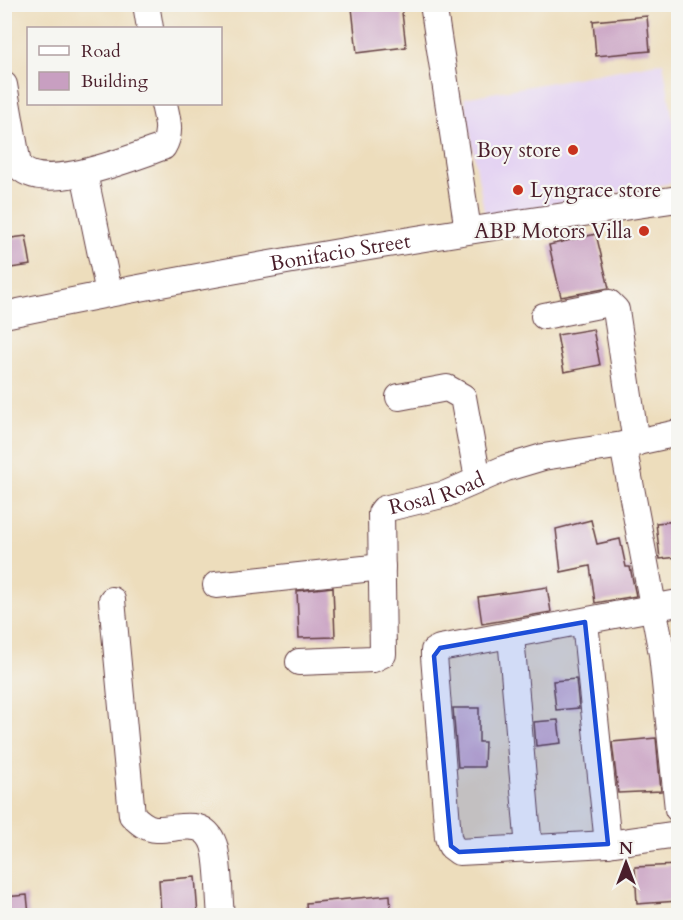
<svg xmlns="http://www.w3.org/2000/svg" width="683" height="920" font-family="Cardo,serif">
<style>
.built{fill:#e4d3f2}
.building{fill:#c89fc1}
.lines{fill:none;stroke-linecap:round;stroke-linejoin:round}
.minor-casing{stroke:#623c41;stroke-width:28}
.minor{stroke:#fff;stroke-width:26}
.marked{fill:#1d4ed8;fill-opacity:0.2;stroke:#1d4ed8;stroke-width:4.5;stroke-linejoin:round}
.poi-dot{fill:#c8321e;stroke:#f6f6f2;stroke-width:2}
.labels{text-anchor:middle;stroke-width:4.5;stroke-linejoin:round;paint-order:stroke}
.poi-label{font-size:21px;fill:#4a1f2b;stroke:#f6f6f2;text-anchor:end}
.street-label{font-size:21px;fill:#4a1f2b;stroke:#f6f6f2}
</style>
<rect width="100%" height="100%" fill="#f6f6f2"/>
<filter id="ink" filterUnits="userSpaceOnUse"><feTurbulence type="fractalNoise" baseFrequency=".0167" numOctaves="2"/><feDisplacementMap in="SourceGraphic" scale="12" xChannelSelector="R" yChannelSelector="G"/><feConvolveMatrix kernelMatrix="1 2 1 2 8 2 1 2 1" color-interpolation-filters="sRGB"/></filter>
<filter id="wash" filterUnits="userSpaceOnUse"><feTurbulence type="fractalNoise" baseFrequency=".008" numOctaves="4" result="noise"/><feDisplacementMap in="SourceGraphic" scale="24" xChannelSelector="R" yChannelSelector="G"/><feGaussianBlur stdDeviation="1.35" result="paint"/><feColorMatrix in="noise" values="0 0 0 0 0 0 0 0 0 0 0 0 0 0 0 0 0 1.4 0 .05"/><feComposite in="paint" operator="in"/></filter>
<g filter="url(#wash)">
<rect width="100%" height="100%" fill="#edddbc"/>
<path class="built" d="M663 62 678 149V182L485 216 464 98Z"/>
<g id="blocks">
<g class="building">
<path d="M380 4H401L406 47 357 53 352 8Z"/>
<path d="M647 16 650 51 596 56 593 21Z"/>
<path d="M596 234 609 288 561 297 549 245Z"/>
<path d="M26 236 31 265 4 269V239Z"/>
<path d="M593 329 600 365 564 372 557 335Z"/>
<path d="M591 520 597 544 620 539 626 567H630L636 596 595 603 590 566 561 572 556 529Z"/>
<path d="M678 521V557L660 559 656 523Z"/>
<path d="M333 587 335 637 299 638 297 591Z"/>
<path d="M547 587 551 612 482 624 478 597Z"/>
<path d="M576 679 579 708 556 710 553 681Z"/>
<path d="M453 708H479V742H485L484 767H458Z"/>
<path d="M558 720 561 743 536 746 534 722Z"/>
<path d="M656 738 661 791 618 793 612 742Z"/>
<path d="M678 865V901L637 904 635 867Z"/>
<path d="M195 877 198 915H161L159 880Z"/>
<path d="M27 895 29 915H4V897Z"/>
<path d="M390 895 391 915H307L306 903Z"/>
</g>
</g>
</g>
<g filter="url(#ink)">
<use href="#blocks" fill-opacity="0" stroke="#623c41" stroke-width="1.5"/>
<g class="lines">
<defs>
<g id="minor">
<path d="M146 4 150 28"/>
<path d="M433 4 468 230"/>
<path d="M4 85 18 165C41 196 132 157 163 147 172 132 167 119 164 104"/>
<path d="M84 173 109 293"/>
<path id="s1" d="M4 315C228 268 453 232 678 199"/>
<path d="M544 316 609 303 616 310 636 443"/>
<path d="M399 397 447 388 463 397 478 479"/>
<path d="M623 445 662 654 678 809"/>
<path d="M216 585 382 567"/>
<path d="M112 600 132 815C139 822 147 829 156 829 177 830 204 816 214 845 219 860 219 897 221 916"/>
<path d="M678 603 440 648 434 651V656L448 837 451 846 459 852 608 844 678 834"/>
<path d="M585 622 608 844"/>
<path d="M511 636 529 849"/>
<path id="s2" d="M299 662 373 659 383 654 381 513 384 509 446 494 506 468 543 457 623 445 678 433"/>
</g>
</defs>
<use href="#minor" class="minor-casing"/>
<use href="#minor" class="minor"/>
</g>
</g>
<path class="marked" d="M585 622 608 844 459 852 451 846 434 656 440 648Z"/>
<g class="poi-dot">
<circle cx="573" cy="150" r="6"/>
<circle cx="518" cy="190" r="6"/>
<circle cx="644" cy="231" r="6"/>
</g>
<g class="labels">
<g class="poi-label">
<text x="561" y="157">Boy store</text>
<text x="530" y="197" text-anchor="start">Lyngrace store</text>
<text x="632" y="238">ABP Motors Villa</text>
</g>
<g class="street-label">
<text dy="7" stroke="none"><textPath href="#s1" startOffset="342">Bonifacio Street</textPath></text>
<text dy="7" stroke="none"><textPath href="#s2" startOffset="286">Rosal Road</textPath></text>
</g>
</g>
<rect width="683" height="920" fill="none" stroke="#f6f6f2" stroke-width="24"/>
<rect x="27" y="27" width="195" height="78" fill="#f6f6f2" stroke="#b1a0a2" stroke-width="1.5"/>
<rect x="39" y="46" width="30" height="9" fill="#ffffff" stroke="#b1a0a2" stroke-width="1.5"/>
<text x="81" y="57" font-size="18" fill="#4a1f2b">Road</text>
<rect x="39" y="72" width="30" height="18" fill="#c89fc1" stroke="#b1a0a2" stroke-width="1.5"/>
<text x="81" y="87" font-size="18" fill="#4a1f2b">Building</text>
<g transform="translate(626 863)" stroke="#f6f6f2" stroke-width="4.5" paint-order="stroke">
<path d="M0-4.5L10 22L0 15L-10 22Z" fill="#4a1f2b"/>
<text y="-9" font-size="16" font-weight="bold" text-anchor="middle" fill="#4a1f2b">N</text>
</g>
</svg>
